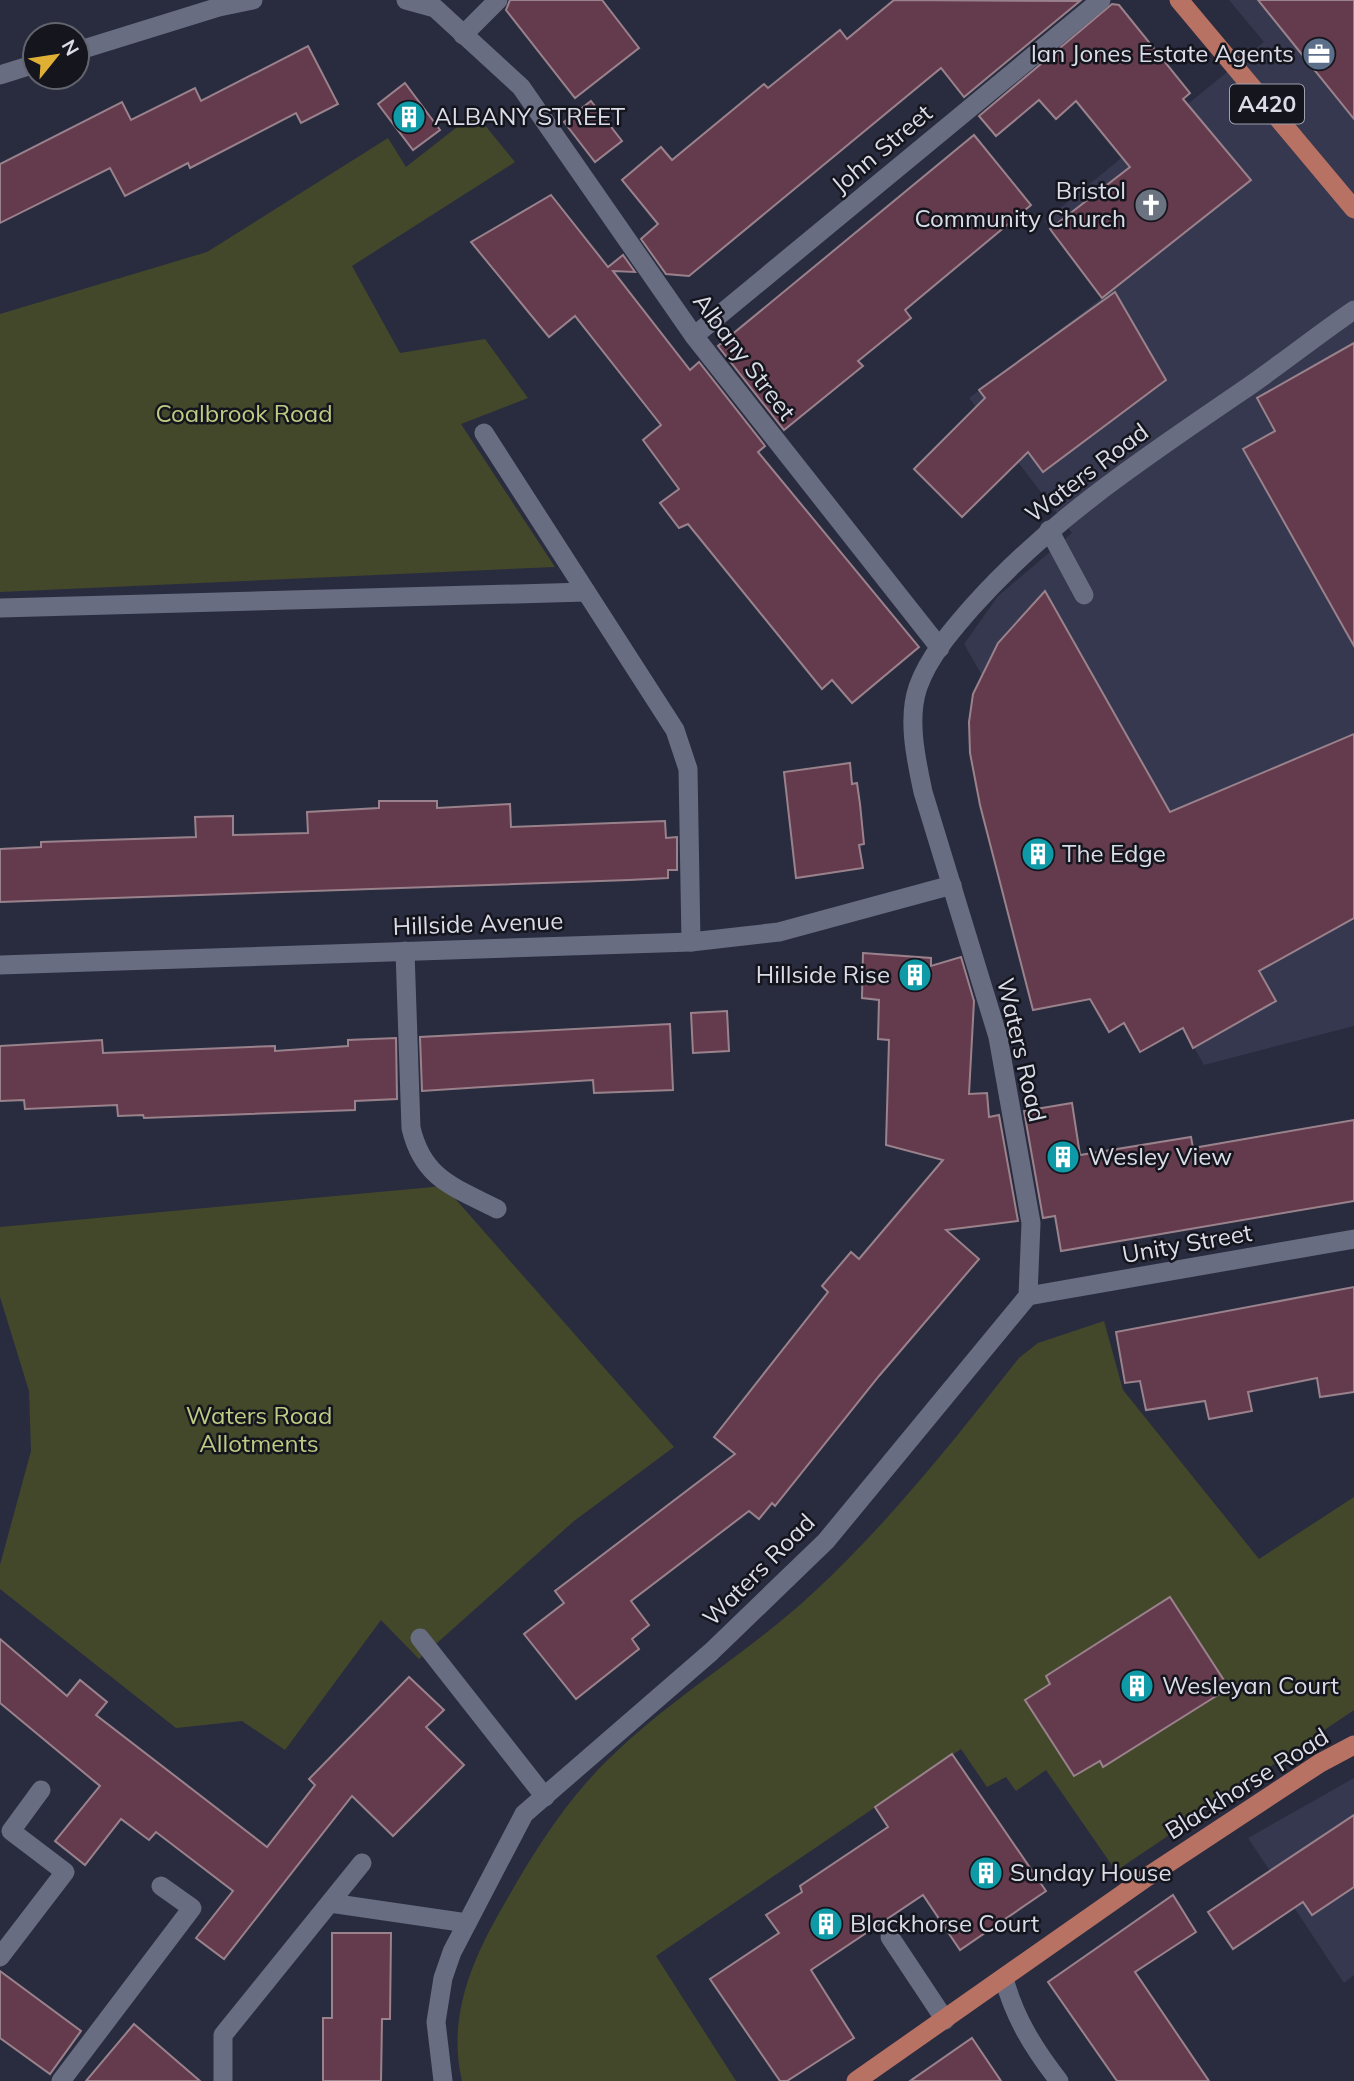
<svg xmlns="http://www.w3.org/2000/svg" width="1354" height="2081" font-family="Mulish,sans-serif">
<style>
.built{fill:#35384e}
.green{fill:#43482b}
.building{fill:#643a4d;stroke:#9a828c;stroke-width:2}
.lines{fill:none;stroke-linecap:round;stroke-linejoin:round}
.service{stroke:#696d82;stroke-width:19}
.minor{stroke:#696d82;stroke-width:19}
.primary{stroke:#b87264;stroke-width:19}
.labels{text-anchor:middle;stroke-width:5;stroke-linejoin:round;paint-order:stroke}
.shield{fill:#14151d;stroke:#9fa0ab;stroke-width:2}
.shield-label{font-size:23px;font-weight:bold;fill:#dadce8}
.poi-label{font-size:24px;fill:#dadce8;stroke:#14151d;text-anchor:start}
.street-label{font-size:24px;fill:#dadce8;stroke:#14151d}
.park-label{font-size:24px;fill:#bfca83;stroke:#14151d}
</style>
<rect width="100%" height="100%" fill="#292c3e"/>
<g class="built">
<path d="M1229 0H1354V1026L1204 1065 964 644 998 596 1072 533 969 398 1102 298 1044 221 1264 42Z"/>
<path d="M1354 1778V1975L1344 1983 1248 1838Z"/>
</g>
<g class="green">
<path d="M475 113 515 162 352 266 400 353 485 339 528 398 461 424 555 567 0 592V314L207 252 388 138 406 167Z"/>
<path d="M444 1186 674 1447 574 1521 419 1659 381 1620 285 1750 242 1721 176 1728 0 1589V1565L31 1451 29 1391 0 1297V1227Z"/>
<path d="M1104 1321 1123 1390 1259 1559 1354 1497V1710L1116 1871 1046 1770 1016 1791 1006 1777 987 1787 961 1749 656 1956 736 2081H462C448 2021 469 1967 498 1915 524 1869 551 1823 586 1783 651 1709 741 1660 813 1593 889 1523 955 1439 1019 1358L1038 1343Z"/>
</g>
<g class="building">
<path d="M510 0H602L639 48 575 98 506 10Z"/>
<path d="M894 0 1080 1 964 97 941 68 689 276 666 274 641 239 658 224 622 180 661 147 672 160 764 84 768 88 840 30 847 39Z"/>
<path d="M1258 0H1354V119L1304 57Z"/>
<path d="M1112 4 1119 5 1190 93 1183 99 1251 180 1102 298 1050 229 1130 167 1076 101 1056 119 1039 100 996 136 979 116Z"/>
<path d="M308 46 338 104 301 123 296 113 190 168 188 163 125 196 110 168 0 223V164L122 102 131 120 195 88 201 101Z"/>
<path d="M405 83 440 130 413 150 378 104Z"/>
<path d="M591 101 622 141 595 162 564 122Z"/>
<path d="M974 135 1031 205 905 310 911 318 858 361 863 366 784 430 718 346Z"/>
<path d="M551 195 608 267 623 255 635 272 613 271 690 370 699 362 765 446 758 452 919 647 852 703 832 680 822 689 688 524 679 528 660 503 679 489 643 440 661 425 575 316 549 337 471 242Z"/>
<path d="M1115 292 1166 380 1043 472 1028 452 962 517 914 469 985 398 979 390Z"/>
<path d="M1354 343V646L1243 449 1275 431 1257 398Z"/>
<path d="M1045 591 1170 812 1354 734V918L1259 971 1276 1001 1193 1048 1183 1028 1140 1052 1124 1023 1109 1032 1090 999 1033 1010 980 805 970 753 969 722 973 694 998 643Z"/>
<path d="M850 763 852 784 857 783 860 804 864 844 859 845 863 868 796 878 784 772Z"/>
<path d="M379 801H437V808L510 804 511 827 665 821 666 838 677 837V870H668V878L629 880 0 902V849L41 847V842L196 837 195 817 233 816V835L308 833 307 812 379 808Z"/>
<path d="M863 953 931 958V966L961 957 974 1001 969 1094 987 1093 989 1117 999 1115 1018 1221 946 1230 979 1259 879 1376 775 1506 772 1503 759 1519 749 1511 631 1601 649 1625 632 1639 639 1649 576 1699 524 1634 564 1603 555 1591 735 1454 714 1437 828 1292 822 1286 851 1252 859 1259 943 1160 886 1145 889 1040 878 1039 879 1000 862 998Z"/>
<path d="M727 1011 729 1051 693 1053 691 1013Z"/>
<path d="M670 1024 673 1090 594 1093 593 1080 422 1091 420 1037Z"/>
<path d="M396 1038 397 1099 355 1101V1110L144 1118 143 1115 118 1116 117 1105 25 1109 24 1100 0 1101V1046L102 1040 103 1053 275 1046V1051L348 1046V1040Z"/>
<path d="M1072 1103 1080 1155 1191 1137 1193 1148 1354 1120V1201L1061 1251 1055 1216 1043 1218 1024 1111Z"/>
<path d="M1354 1287V1392L1320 1397 1317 1378 1248 1392 1252 1411 1209 1419 1205 1401 1146 1410 1140 1381 1125 1383 1116 1332Z"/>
<path d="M1170 1597 1229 1688 1103 1767 1100 1761 1074 1776 1025 1700 1050 1684 1046 1676Z"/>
<path d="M0 1639 67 1696 80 1680 107 1702 96 1715 267 1847 315 1785 309 1779 409 1677 444 1710 426 1727 464 1765 393 1836 352 1796 224 1959 196 1938 233 1891 156 1832 149 1840 121 1819 85 1865 55 1841 100 1786 0 1703Z"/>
<path d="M952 1754 1046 1891 960 1950 923 1895 811 1970 854 2038 787 2081H780L710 1979 779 1933 766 1915 802 1892 800 1886 888 1827 875 1807Z"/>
<path d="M1354 1815V1887L1312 1915 1303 1902 1233 1949 1208 1912Z"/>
<path d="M1173 1895 1196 1932 1135 1972 1209 2081H1117L1048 1982Z"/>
<path d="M332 1933H391L390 2019H382L381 2081H323V2018H332Z"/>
<path d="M0 1971 81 2031 50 2074 0 2038Z"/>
<path d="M134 2024 200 2081H86Z"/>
<path d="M972 2038 1001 2081H910Z"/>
</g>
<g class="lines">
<g class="service">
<path d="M463 35 498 0"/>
<path d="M484 433 675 730 688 769 691 942"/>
<path d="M1049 530 1084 595"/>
<path d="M0 608 586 592"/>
<path d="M405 951 411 1128C423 1179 454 1187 497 1209"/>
<path d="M420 1638 545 1797"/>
<path d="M330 1903 467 1923"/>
<path d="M890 1937 945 2020"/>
<path d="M0 1957 65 1872 11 1831 41 1790"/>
<path d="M61 2081 192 1908 161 1886"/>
<path d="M223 2081V2035L362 1863"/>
</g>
<g class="minor">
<path d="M406 0 435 8 521 87 694 336 940 648"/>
<path d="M77 51 219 7 253 0"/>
<path d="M0 75 35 64"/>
<path d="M694 336 1101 0"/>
<path d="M0 965 691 942 779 932 952 885"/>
<path d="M1028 1296 1354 1239"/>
<path d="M1004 1978C1014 2017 1034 2049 1059 2081"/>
<path d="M443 2081 436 2022 443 1978 452 1952 524 1814 711 1652 826 1541 1028 1296 1031 1223 998 1037 923 792C916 759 907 719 918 687 929 656 953 629 974 605 1052 518 1147 456 1242 391 1280 365 1316 336 1354 310"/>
</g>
<g class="primary">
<path d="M1179 0 1354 209"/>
<path d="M856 2081 1147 1877 1320 1763 1354 1745"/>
</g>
</g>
<defs>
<symbol id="office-disc" viewBox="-11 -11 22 22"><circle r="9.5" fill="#5c6f8a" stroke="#14151d"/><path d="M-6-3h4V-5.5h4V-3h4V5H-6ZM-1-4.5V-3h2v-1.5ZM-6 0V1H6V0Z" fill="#fff"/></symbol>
<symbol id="building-disc" viewBox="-11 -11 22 22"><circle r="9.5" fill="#0f9aa8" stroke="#14151d"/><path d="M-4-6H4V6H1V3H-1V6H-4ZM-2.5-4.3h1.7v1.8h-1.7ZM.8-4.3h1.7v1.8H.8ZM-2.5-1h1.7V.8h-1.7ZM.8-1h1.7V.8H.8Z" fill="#fff"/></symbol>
<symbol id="church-disc" viewBox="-11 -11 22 22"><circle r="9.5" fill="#6b7280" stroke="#14151d"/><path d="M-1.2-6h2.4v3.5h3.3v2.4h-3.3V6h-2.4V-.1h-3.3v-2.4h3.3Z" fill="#fff"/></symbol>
</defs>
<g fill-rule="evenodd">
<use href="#office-disc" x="1300" y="35" width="38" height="38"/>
<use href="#building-disc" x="390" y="98" width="38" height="38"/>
<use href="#church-disc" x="1132" y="186" width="38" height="38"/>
<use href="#building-disc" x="1019" y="835" width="38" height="38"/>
<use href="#building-disc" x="896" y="956" width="38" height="38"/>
<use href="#building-disc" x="1044" y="1138" width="38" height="38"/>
<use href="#building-disc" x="1118" y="1667" width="38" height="38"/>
<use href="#building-disc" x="967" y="1854" width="38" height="38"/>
<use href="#building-disc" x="807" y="1905" width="38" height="38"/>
</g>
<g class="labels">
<rect class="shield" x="1230" y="84.5" width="74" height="39" rx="5"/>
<g class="shield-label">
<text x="1267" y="112">A420</text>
</g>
<g class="poi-label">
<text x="1294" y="62" text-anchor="end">Ian Jones Estate Agents</text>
<text x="434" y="125">ALBANY STREET</text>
<text x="1126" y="199" text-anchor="end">Bristol<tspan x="1126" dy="28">Community Church</tspan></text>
<text x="1062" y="862">The Edge</text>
<text x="890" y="983" text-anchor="end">Hillside Rise</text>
<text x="1088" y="1165">Wesley View</text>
<text x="1162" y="1694">Wesleyan Court</text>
<text x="1010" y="1881">Sunday House</text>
<text x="850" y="1932">Blackhorse Court</text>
</g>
<g class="street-label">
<text transform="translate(882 149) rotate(-40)" y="8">John Street</text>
<text transform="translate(744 357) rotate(53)" y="8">Albany Street</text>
<text transform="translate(1087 473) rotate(-37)" y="8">Waters Road</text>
<text transform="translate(478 924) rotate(-2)" y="8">Hillside Avenue</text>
<text transform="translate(1021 1050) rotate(77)" y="8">Waters Road</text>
<text transform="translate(1187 1244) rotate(-10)" y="8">Unity Street</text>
<text transform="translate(759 1570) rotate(-45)" y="8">Waters Road</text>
<text transform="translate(1247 1784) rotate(-32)" y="8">Blackhorse Road</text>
</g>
<g class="park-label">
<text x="244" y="422">Coalbrook Road</text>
<text x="259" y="1424">Waters Road<tspan x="259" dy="28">Allotments</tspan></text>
</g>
</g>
<g transform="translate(56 56) rotate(60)"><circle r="33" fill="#14151d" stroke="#63656e" stroke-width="2"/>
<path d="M0-5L12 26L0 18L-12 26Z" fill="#e0b034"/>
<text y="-10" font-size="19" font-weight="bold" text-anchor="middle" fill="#dadce8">N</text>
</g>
</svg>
